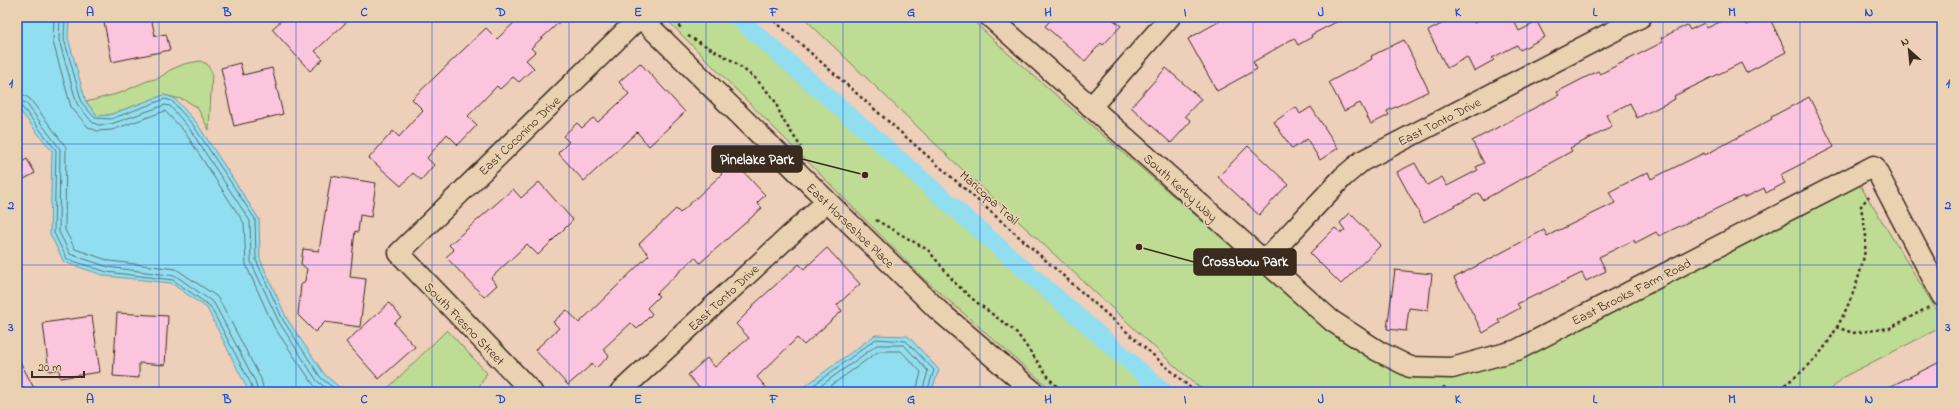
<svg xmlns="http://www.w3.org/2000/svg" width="1959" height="409" font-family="'Indie Flower',sans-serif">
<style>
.green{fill:#bedc94;stroke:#7c8359}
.water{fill:#91def0;stroke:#6f969c}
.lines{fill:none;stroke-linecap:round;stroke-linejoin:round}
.shore{stroke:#5d7272;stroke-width:1}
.canal{stroke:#91def0;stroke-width:18}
.building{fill:#fcc5de;stroke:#3b2a1e}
.street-casing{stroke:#3b2a1e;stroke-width:23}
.path{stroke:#3b2a1e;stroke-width:2.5;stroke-dasharray:3 3;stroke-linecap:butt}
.street{stroke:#e9d1b1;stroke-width:20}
.grid{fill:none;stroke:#1d4ed8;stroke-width:1;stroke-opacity:0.55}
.labels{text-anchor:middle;stroke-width:3.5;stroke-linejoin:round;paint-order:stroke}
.street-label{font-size:13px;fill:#3b2a1e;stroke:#e9d1b1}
.leader{fill:none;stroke:#3b2a1e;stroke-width:1.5}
.callout-dot{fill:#3b2a1e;stroke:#e9d1b1;stroke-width:1.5}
.callout{fill:#3b2a1e;stroke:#3b2a1e;stroke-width:1.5}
.callout-label{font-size:14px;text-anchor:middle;font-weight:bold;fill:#fff}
.neatline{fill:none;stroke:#1d4ed8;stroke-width:1.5}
.grid-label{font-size:13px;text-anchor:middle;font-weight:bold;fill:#1d4ed8}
</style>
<rect width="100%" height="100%" fill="#edcfba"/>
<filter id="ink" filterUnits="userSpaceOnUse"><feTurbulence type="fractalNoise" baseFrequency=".025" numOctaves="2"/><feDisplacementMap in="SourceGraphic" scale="8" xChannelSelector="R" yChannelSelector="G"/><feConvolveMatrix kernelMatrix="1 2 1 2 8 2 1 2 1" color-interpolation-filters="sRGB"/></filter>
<g filter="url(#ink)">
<g class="green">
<path d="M664 17H732L1156 392H1054L924 279Z"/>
<path d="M803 17H969L1012 57 1307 311 1406 375 1505 360 1858 182 1942 319V327L1845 376 1828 392H1205L1177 368 949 157Z"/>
<path d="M200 61 207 64 212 73 209 130 197 107 185 100 164 95 109 115 98 116 86 102 120 93 147 81 159 78 170 70 184 64Z"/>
<path d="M447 330 487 373 479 387 480 392H384Z"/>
</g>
<g class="water">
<path d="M17 17H69L68 38 86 102 98 116 109 115 164 95 174 98 196 122 259 219 260 259 287 319 325 375 345 392H249L207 308 171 283 106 276 64 262 50 234 52 151 17 107Z"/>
<path d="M875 335 908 336 939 370 931 392H797Z"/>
</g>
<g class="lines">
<g class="shore">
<path d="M54 17 53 42 71 107 88 127 97 131 112 130 165 111 184 131 244 223 246 265 274 327 313 384 321 392"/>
<path d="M60 17 59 40 77 104 92 122 98 125 111 124 165 105 170 106 189 128 250 221 251 262 279 322 317 381 331 392"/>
<path d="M65 17 64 39 82 103 95 118 111 119 165 99 172 101 193 125 255 219 256 260 283 320 321 378 339 392"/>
<path d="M17 94 24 95 30 99 66 147 65 230 75 249 110 261 176 269 216 296 220 301 261 379 264 392"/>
<path d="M17 100 26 103 60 149 59 232 70 254 108 267 176 276 214 303 255 381 258 392"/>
<path d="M17 105 22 107 56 150 54 233 67 259 107 272 173 280 210 306 251 384 253 392"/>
<path d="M804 392 876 339 906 341 934 370 927 392"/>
<path d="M812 392 877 345H904L928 371 922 392"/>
<path d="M822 392 879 351H901L921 372 916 392"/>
</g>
<path class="canal" d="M737 17 1164 392"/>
</g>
<g class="building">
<path d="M103 17H151L155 36 166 34 170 50 112 62Z"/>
<path d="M285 17H352L315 51 323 59 310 71 272 29Z"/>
<path d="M520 17H565L531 48 535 52 526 60 534 68 519 82 513 77 500 89 497 86 468 116 477 125 458 145 447 134 427 158 434 165 421 180 413 173 401 186 369 158 393 131 399 137 423 110 412 99 486 28 497 39Z"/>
<path d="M1054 17H1110L1121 26 1103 45 1101 43 1085 61 1045 26Z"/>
<path d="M1227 17H1346L1311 35 1312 37 1298 45 1294 38 1253 62 1257 69 1217 91 1188 39Z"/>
<path d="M1455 17H1470L1474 23 1485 17H1512L1519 31 1537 22 1545 37 1520 50 1517 45 1492 58 1494 60 1474 71 1467 57 1447 68 1428 31Z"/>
<path d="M1730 17H1743L1746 25 1762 17H1769L1786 52 1746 73 1741 63 1674 96 1675 99 1637 118 1630 103 1606 115 1612 127 1570 148 1572 151 1483 200 1479 193 1424 222 1397 172 1415 163 1427 185 1442 177 1447 186 1478 170 1476 167 1484 163 1472 141 1559 95 1557 92 1598 71 1600 74 1663 42 1661 38 1687 25 1690 30 1704 23 1707 28Z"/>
<path d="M1404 40 1429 91 1387 111 1389 115 1371 124 1360 103 1344 111 1329 82 1372 59 1371 56Z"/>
<path d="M240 63 243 75 272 68 283 114 234 126 221 68Z"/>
<path d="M640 63 685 112 649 146 637 132 584 181 558 153 569 142 563 136 577 123 582 128 593 118 598 122 629 94 619 82Z"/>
<path d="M1166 68 1201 99 1185 116 1191 121 1171 143 1131 107Z"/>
<path d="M1809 97 1834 147 1780 175 1785 183 1766 193 1764 188 1744 198 1743 196 1659 236 1656 232 1635 243 1634 240 1599 257 1606 271 1586 281 1582 273 1517 304 1520 308 1498 320 1500 323 1483 333 1454 278 1544 230 1547 236 1615 203 1609 192 1648 172 1651 179 1704 153 1705 155 1772 119 1771 117Z"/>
<path d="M1296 107 1300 114 1311 107 1338 148 1320 160 1307 139 1292 149 1274 122Z"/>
<path d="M1248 146 1288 184 1259 215 1218 177Z"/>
<path d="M728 155 765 195 757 203 762 208 700 263 695 257 656 294 659 296 647 308 652 314 637 329 631 323 603 349 609 356 596 368 592 364 568 385 535 350 559 328 553 322 567 310 579 323 649 255 639 244 676 209 680 213 722 174 715 167Z"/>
<path d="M27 159 35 173 17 183V165Z"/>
<path d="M331 176 376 183 371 217 360 215 358 232 355 231 350 277 366 279 360 327 325 322 315 332 298 315 301 285 305 281 307 269 301 264 303 249 319 251Z"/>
<path d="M539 182 573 220 538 255 527 244 491 278 497 285 484 297 446 257 454 250 449 245 513 189 521 198Z"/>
<path d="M1350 213 1381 245 1341 284 1310 253 1335 228 1341 233 1345 230 1340 223Z"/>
<path d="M827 248 860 284 837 305 842 311 804 345 797 338 757 377 770 392H703L688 375 707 358 715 367 749 338 736 324 752 308 751 307 799 264 804 269Z"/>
<path d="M1395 270 1432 274 1428 310 1409 308 1406 331 1387 329Z"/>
<path d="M389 303 401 317 394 323 415 347 379 379 346 342Z"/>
<path d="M117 313 168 316 165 365 139 363V378L113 376Z"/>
<path d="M92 316 100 372 60 378 59 369 49 371 43 323Z"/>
<path d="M17 356 36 392H17Z"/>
<path d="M1942 361V392H1879Z"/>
</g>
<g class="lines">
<defs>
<g id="street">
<path d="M640 17 938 310 1034 392"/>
<path d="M990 17 1332 321 1378 351 1410 367 1452 368 1517 350 1874 166 1942 296"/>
<path d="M1091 107 1170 17"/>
<path d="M1264 261 1343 177 1362 161 1641 17"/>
<path d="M532 392 399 253 640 17"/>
<path d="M620 392 826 202"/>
</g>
</defs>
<use href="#street" class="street-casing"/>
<g class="path">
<path d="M670 17 681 28"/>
<path d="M770 17 1195 392"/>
<path d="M688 36 733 61 756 79 774 99 783 120 801 147"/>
<path d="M876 220 928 250 956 284 975 301 1016 332 1053 383 1064 392"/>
<path d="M1836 327 1853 333 1890 328 1929 307"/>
<path d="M1444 386V392"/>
<path d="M1775 392C1787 383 1800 374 1811 363 1838 337 1866 273 1866 236 1865 226 1862 215 1861 206L1869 196"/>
</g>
<use href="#street" class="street"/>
</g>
</g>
<path class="grid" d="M159 17V392M296 17V392M432 17V392M569 17V392M706 17V392M843 17V392M980 17V392M1116 17V392M1253 17V392M1390 17V392M1527 17V392M1663 17V392M1800 17V392M17 144H1942M17 265H1942"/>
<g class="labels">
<g class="street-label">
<text transform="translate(1439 121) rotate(-27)" y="5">East Tonto Drive</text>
<text transform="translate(519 135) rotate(-44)" y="5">East Coconino Drive</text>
<text transform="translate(1181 187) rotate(42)" y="5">South Kerby Way</text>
<text transform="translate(990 197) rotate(42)" y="5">Maricopa Trail</text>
<text transform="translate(851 225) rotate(44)" y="5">East Horseshoe Place</text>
<text transform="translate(1631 291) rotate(-27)" y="5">East Brooks Farm Road</text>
<text transform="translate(723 297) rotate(-43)" y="5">East Tonto Drive</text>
<text transform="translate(465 323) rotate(46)" y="5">South Fresno Street</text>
</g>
</g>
<path class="leader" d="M865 175L802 159M1139 247L1194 262"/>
<g class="callout-dot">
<circle cx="865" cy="175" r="4"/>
<circle cx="1139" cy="247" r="4"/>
</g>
<g class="callout">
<rect x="712" y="146" width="90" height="26" rx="4"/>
<rect x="1194" y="249" width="102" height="26" rx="4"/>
</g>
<g class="callout-label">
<text x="757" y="164">Pinelake Park</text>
<text x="1245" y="266">Crossbow Park</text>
</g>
<rect width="1959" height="409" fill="none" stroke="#e9d1b1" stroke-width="44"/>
<g transform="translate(1909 50) rotate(333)" stroke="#e9d1b1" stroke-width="3" paint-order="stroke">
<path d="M0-3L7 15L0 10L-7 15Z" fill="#3b2a1e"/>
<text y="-6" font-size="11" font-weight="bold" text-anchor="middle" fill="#3b2a1e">N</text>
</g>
<path d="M32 371v6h52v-6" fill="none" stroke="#3b2a1e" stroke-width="2"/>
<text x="38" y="371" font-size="12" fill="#3b2a1e" stroke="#e9d1b1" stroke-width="3" paint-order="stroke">20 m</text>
<rect x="22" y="22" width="1915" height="365" class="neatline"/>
<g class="grid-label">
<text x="90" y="16">A</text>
<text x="227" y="16">B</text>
<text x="364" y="16">C</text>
<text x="501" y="16">D</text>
<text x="638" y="16">E</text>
<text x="774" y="16">F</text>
<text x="911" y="16">G</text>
<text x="1048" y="16">H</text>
<text x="1185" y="16">I</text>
<text x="1321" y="16">J</text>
<text x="1458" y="16">K</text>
<text x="1595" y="16">L</text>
<text x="1732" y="16">M</text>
<text x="1869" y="16">N</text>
<text x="11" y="87">1</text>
<text x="1948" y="87">1</text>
<text x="11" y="209">2</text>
<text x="1948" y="209">2</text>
<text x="11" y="331">3</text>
<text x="1948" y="331">3</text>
<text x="90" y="403">A</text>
<text x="227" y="403">B</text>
<text x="364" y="403">C</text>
<text x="501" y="403">D</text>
<text x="638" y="403">E</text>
<text x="774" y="403">F</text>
<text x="911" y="403">G</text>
<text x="1048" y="403">H</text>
<text x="1185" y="403">I</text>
<text x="1321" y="403">J</text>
<text x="1458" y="403">K</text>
<text x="1595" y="403">L</text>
<text x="1732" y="403">M</text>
<text x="1869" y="403">N</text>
</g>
</svg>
